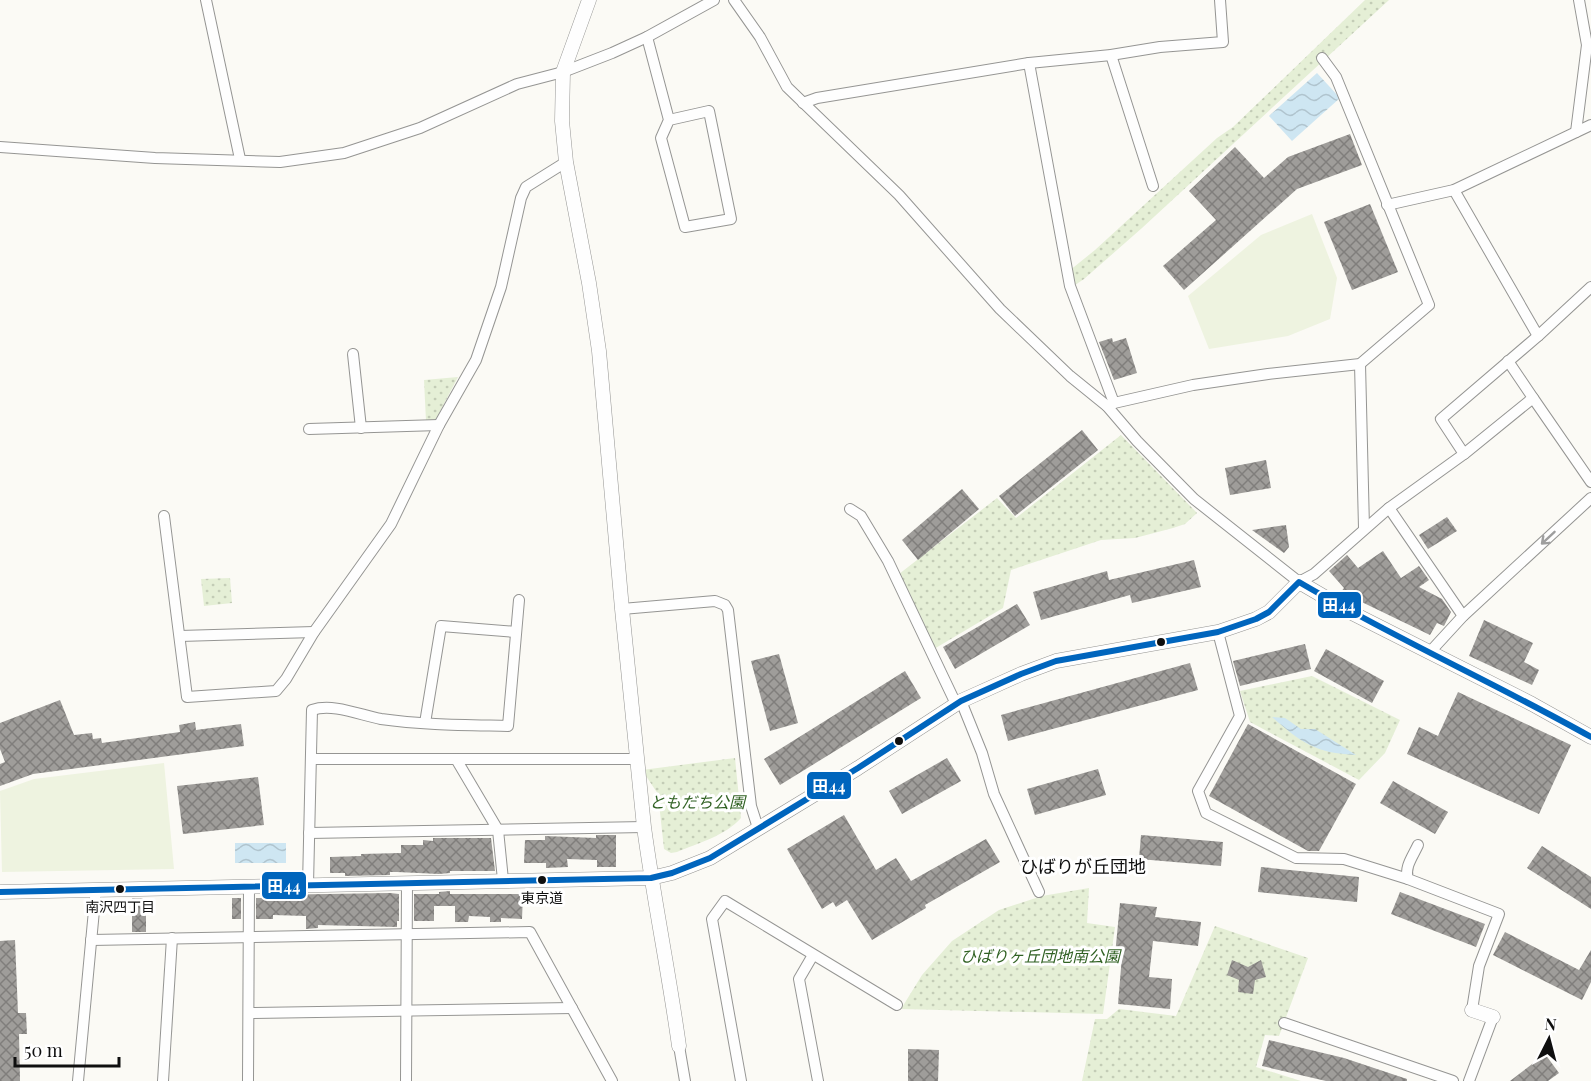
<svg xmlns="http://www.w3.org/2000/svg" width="1591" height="1081" font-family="'Playfair Display','Noto Sans JP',serif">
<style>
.green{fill:url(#green-dots)}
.pitch{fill:#eef3e0}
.water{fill:url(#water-waves)}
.building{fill:url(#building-cross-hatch)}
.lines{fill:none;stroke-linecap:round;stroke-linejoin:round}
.minor-casing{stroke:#959593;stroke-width:12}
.tertiary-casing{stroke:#959593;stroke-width:15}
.minor{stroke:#fefefe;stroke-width:10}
.tertiary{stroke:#fefefe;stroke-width:14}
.bus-1-casing{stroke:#fff;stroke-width:10}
.bus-1{stroke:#0065bd;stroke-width:6}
.oneway{stroke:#9e9e9e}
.bus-dot{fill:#0f0f0f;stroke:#fff;stroke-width:2}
.labels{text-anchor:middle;stroke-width:6;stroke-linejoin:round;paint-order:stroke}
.bus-label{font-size:14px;fill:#0f0f0f;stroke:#fff}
.park-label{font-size:16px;font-style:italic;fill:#316224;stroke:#fff}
.neighbourhood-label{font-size:18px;fill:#0f0f0f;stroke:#fff}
.line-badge{stroke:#fff;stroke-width:2}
.badge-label{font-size:16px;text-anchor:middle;font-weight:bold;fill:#fff}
</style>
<defs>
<pattern id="green-dots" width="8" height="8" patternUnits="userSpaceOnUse" patternTransform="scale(1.5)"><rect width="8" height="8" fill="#e5efd6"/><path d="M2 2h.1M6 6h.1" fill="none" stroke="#c3ccb6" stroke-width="1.8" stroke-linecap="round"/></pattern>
<pattern id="water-waves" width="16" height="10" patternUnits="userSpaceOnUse" patternTransform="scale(1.5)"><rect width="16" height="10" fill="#cee6f2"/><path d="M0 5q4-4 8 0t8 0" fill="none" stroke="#b0c4ce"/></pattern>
<pattern id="building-cross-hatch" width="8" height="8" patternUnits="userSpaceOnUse" patternTransform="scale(1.5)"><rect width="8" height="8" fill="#9f9d9a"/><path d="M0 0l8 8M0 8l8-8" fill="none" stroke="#807e7c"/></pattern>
</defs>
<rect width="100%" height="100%" fill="#fbfaf5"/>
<g class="green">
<path d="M1365 0H1389L1142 228 1084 279 1072 287 1069 271 1095 250 1217 138 1233 127Z"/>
<path d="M458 377 435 421H426L424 380Z"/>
<path d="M1121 435 1197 513 1185 524 1173 528 1135 538 1101 540 1011 570 1003 608 934 649 899 574 997 498 1016 518Z"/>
<path d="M230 578 232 603 204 606 201 579Z"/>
<path d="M1312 676 1400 720 1385 753 1359 780 1250 722 1240 691Z"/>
<path d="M735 758 741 818C725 836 698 843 677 852L671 853 664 849 658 794 642 770Z"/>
<path d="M1089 888 1087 923 1115 927 1103 1014 901 1009 922 975 952 941 999 910 1042 896Z"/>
<path d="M1215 926 1308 958 1279 1036 1265 1035 1256 1067 1301 1081H1082L1095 1019H1107L1119 1009 1176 1016Z"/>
</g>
<g class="pitch">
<path d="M1312 214 1337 278 1330 319 1288 336 1209 349 1188 296 1261 235Z"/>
<path d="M164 763 174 869 2 872 0 791 34 779Z"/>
</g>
<g class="water">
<path d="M1317 73 1340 98 1292 141 1269 116Z"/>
<path d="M1272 717 1285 718 1301 729H1315L1356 755C1315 753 1302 743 1272 717Z"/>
<rect x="235" y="843" width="51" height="20"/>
</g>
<g class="building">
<path d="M1350 134 1362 165 1297 189 1184 290 1163 266 1216 220 1189 191 1235 147 1264 178 1288 157Z"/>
<path d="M1370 204 1398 272 1352 290 1324 222Z"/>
<path d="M1112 338 1113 342 1126 338 1137 373 1114 380 1099 342Z"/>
<path d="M1082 430 1098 450 1015 516 999 496Z"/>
<path d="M1266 460 1271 488 1230 495 1225 468Z"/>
<path d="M962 489 979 509 918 560 902 540Z"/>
<path d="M1447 517 1457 531 1428 549 1419 535Z"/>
<path d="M1286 525 1289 547 1284 553 1252 530Z"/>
<path d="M1383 551 1401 578 1419 566 1429 580 1419 587 1442 599 1451 612 1444 626 1437 623 1430 635 1341 592 1344 588 1329 571 1347 555 1358 568Z"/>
<path d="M1194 560 1201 587 1132 603 1130 595 1041 620 1033 592 1107 571 1109 580Z"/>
<path d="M1017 604 1030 625 955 669 943 647Z"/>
<path d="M1484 620 1533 643 1524 662 1539 670 1532 685 1469 656Z"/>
<path d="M1305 644 1311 669 1240 686 1233 661Z"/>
<path d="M1326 649 1384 681 1372 703 1314 671Z"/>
<path d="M779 654 798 723 770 731 751 661Z"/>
<path d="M1190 663 1198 690 1008 741 1001 715Z"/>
<path d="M905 671 921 698 780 785 764 759Z"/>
<path d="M1458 692 1571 745 1539 814 1407 754 1419 727 1438 736Z"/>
<path d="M60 700 74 735 92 733 93 739 101 738 102 743 180 732 179 725 195 722 196 730 241 724 244 746 33 774 0 786V764L5 762 0 749V723Z"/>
<path d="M1248 724 1356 784 1319 851H1308L1209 796Z"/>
<path d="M947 758 961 781 902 814 889 791Z"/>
<path d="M1098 769 1106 795 1035 815 1027 789Z"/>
<path d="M258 777 264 825 183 834 177 786Z"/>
<path d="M1393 781 1448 812 1435 834 1380 803Z"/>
<path d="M844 815 876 870 896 858 911 881 986 839 1000 862 925 905 926 908 872 940 847 900 836 907 833 902 822 909 787 849Z"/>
<path d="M596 835H616V867H597V860L567 859 568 867 546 868V863H524L525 840H545V836L596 838Z"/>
<path d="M1141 835 1223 842 1221 866 1139 859Z"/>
<path d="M433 838H491L495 871H450V873L439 874 397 872H390V875L345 876V873H330V857L361 856V854L401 853V845H423V840L433 841Z"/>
<path d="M1542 846 1591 877V909L1527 868Z"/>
<path d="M1261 867 1359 877 1357 902 1258 892Z"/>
<path d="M450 891V894H523L522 919 501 918V922H490V917L469 916 468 922H455V906H434V921H414V894H439V892Z"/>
<path d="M1400 892 1485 924 1476 947 1391 914Z"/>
<path d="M390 893 399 894V921H397V927L318 925V928L306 929V916L273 915V919H256V898H265V895Z"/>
<rect x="132" y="898" width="14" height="34"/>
<rect x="232" y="898" width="9" height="21"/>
<path d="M1120 903 1157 907 1155 917 1201 922 1198 946 1153 941 1149 977 1172 979 1170 1009 1118 1004 1122 956 1115 955Z"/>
<path d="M1505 932 1579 970 1591 950V982L1582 1000 1493 955Z"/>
<path d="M15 940 18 1013H26L27 1034H19L20 1081H0V941Z"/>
<path d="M1232 960 1248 967 1261 960 1266 977 1255 980 1253 994 1238 992 1239 980 1227 975Z"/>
<path d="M1269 1040 1344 1058 1407 1079V1081H1326L1262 1066Z"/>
<path d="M908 1049 939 1050 938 1081H908Z"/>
<path d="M1545 1054 1559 1073 1548 1081H1510Z"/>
</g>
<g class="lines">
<defs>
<g id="minor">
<path d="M206 0 240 159"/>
<path d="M734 0 760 37 787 87 899 195 1000 309 1070 376 1107 406 1137 441 1194 499 1299 582 1314 574 1389 508 1464 454 1533 398 1508 361"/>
<path d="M647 37 669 120 709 111 731 219 685 227 661 138 669 120"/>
<path d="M1111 55 1153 186"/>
<path d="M1029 63 1070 286 1114 403"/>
<path d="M803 103 817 98 1029 63 1111 55 1160 47 1223 42 1220 0"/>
<path d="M1576 132 1587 45 1579 0"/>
<path d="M0 147 155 158 280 162 344 153 420 128 517 84 563 72 612 53 647 37 714 0"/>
<path d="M1454 190 1538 336"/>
<path d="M1387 205 1454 190 1591 125"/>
<path d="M353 354 361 428"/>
<path d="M1360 364 1364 528"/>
<path d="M1533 398 1591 482"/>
<path d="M1107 406 1114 403 1193 385 1268 374 1360 364 1429 305 1336 77 1322 58"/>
<path d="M309 429 439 425"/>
<path d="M1464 454 1441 419 1538 336 1591 287"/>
<path d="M1389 508 1463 616"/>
<path d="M850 509 861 516 888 561 956 704"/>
<path d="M164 516 187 697 276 691 286 679 314 632 391 524 439 425 476 360 501 287 521 198 526 187 566 162"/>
<path d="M622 609 715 601 725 605 728 610 751 806 758 828"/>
<path d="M1218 632 1240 716 1198 791 1206 813 1296 858 1344 859 1408 879"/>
<path d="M180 636 314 632"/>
<path d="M1429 653 1463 616 1591 498"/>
<path d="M961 701 982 753 994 794 1039 892"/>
<path d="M425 723 441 626 516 632"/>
<path d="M312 759H637"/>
<path d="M456 759 498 830 503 880"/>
<path d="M309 833 644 827"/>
<path d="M1418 845C1413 856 1404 867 1408 879L1499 914 1479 966 1472 1010"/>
<path d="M308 885 312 710C333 703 360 715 381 719 423 725 466 725 508 726L519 600"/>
<path d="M91 940 530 932 612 1081"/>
<path d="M813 955 799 979 818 1081"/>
<path d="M249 1013 572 1008"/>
<path d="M1284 1023 1453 1081"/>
<path d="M679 1046 685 1081"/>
<path d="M78 1081 96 889"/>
<path d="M163 1081 172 938"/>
<path d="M248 1081 249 886"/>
<path d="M406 1081 407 882"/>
<path d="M741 1081 712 919 725 901 897 1005"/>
<path d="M1469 1081 1493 1017"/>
</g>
<g id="tertiary">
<path d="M589 0 563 72 562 121 566 162 589 283 599 351 622 609 644 827C654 901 669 973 679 1046"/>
<path d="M0 892 651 878 672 873 710 858 858 768 961 701 1021 674 1056 661 1218 632 1256 619 1269 612 1299 582 1352 613 1532 704 1591 737"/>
<path d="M1472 1010 1493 1017"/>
</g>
</defs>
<use href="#minor" class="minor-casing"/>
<use href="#tertiary" class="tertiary-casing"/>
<use href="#minor" class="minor"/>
<use href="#tertiary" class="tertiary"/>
<defs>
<path id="bus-1" d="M0 892 651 878 672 873 710 858 858 768 961 701 1021 674 1056 661 1218 632 1256 619 1269 612 1299 582C1394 638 1495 683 1591 737"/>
</defs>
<use href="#bus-1" class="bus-1-casing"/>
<use href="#bus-1" class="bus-1"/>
</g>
<defs><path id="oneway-shaft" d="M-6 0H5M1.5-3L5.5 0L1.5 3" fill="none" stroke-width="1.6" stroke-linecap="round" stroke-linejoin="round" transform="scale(1.5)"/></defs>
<use class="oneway" href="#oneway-shaft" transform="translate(1548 538) rotate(137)"/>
<g class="bus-dot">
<circle cx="1161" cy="642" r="5"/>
<circle cx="899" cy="741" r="5"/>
<circle cx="542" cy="880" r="5"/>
<circle cx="120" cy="889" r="5"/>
</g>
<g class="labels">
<g class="bus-label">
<text x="542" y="903">東京道</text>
<text x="120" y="912">南沢四丁目</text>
</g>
<g class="park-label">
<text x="697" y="808">ともだち公園</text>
<text x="1040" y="962">ひばりヶ丘団地南公園</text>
</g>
<g class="neighbourhood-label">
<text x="1083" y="873">ひばりが丘団地</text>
</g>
</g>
<g class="line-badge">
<rect x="1317" y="591" width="45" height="28" rx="6" fill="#0065bd"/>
<rect x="806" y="771" width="46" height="29" rx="6" fill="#0065bd"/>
<rect x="261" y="871" width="46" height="29" rx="6" fill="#0065bd"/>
</g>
<g class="badge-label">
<text x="1339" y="611">田44</text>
<text x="829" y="792">田44</text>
<text x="284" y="892">田44</text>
</g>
<g transform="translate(1549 1039) rotate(6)" stroke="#ffffff" stroke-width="4.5" paint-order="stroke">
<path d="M0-4.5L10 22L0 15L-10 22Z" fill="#0f0f0f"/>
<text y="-9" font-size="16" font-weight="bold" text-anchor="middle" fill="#0f0f0f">N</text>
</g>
<path d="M15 1057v9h104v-9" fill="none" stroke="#0f0f0f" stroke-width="3"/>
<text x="24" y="1057" font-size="18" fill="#0f0f0f" stroke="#ffffff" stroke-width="4.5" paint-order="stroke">50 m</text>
</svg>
